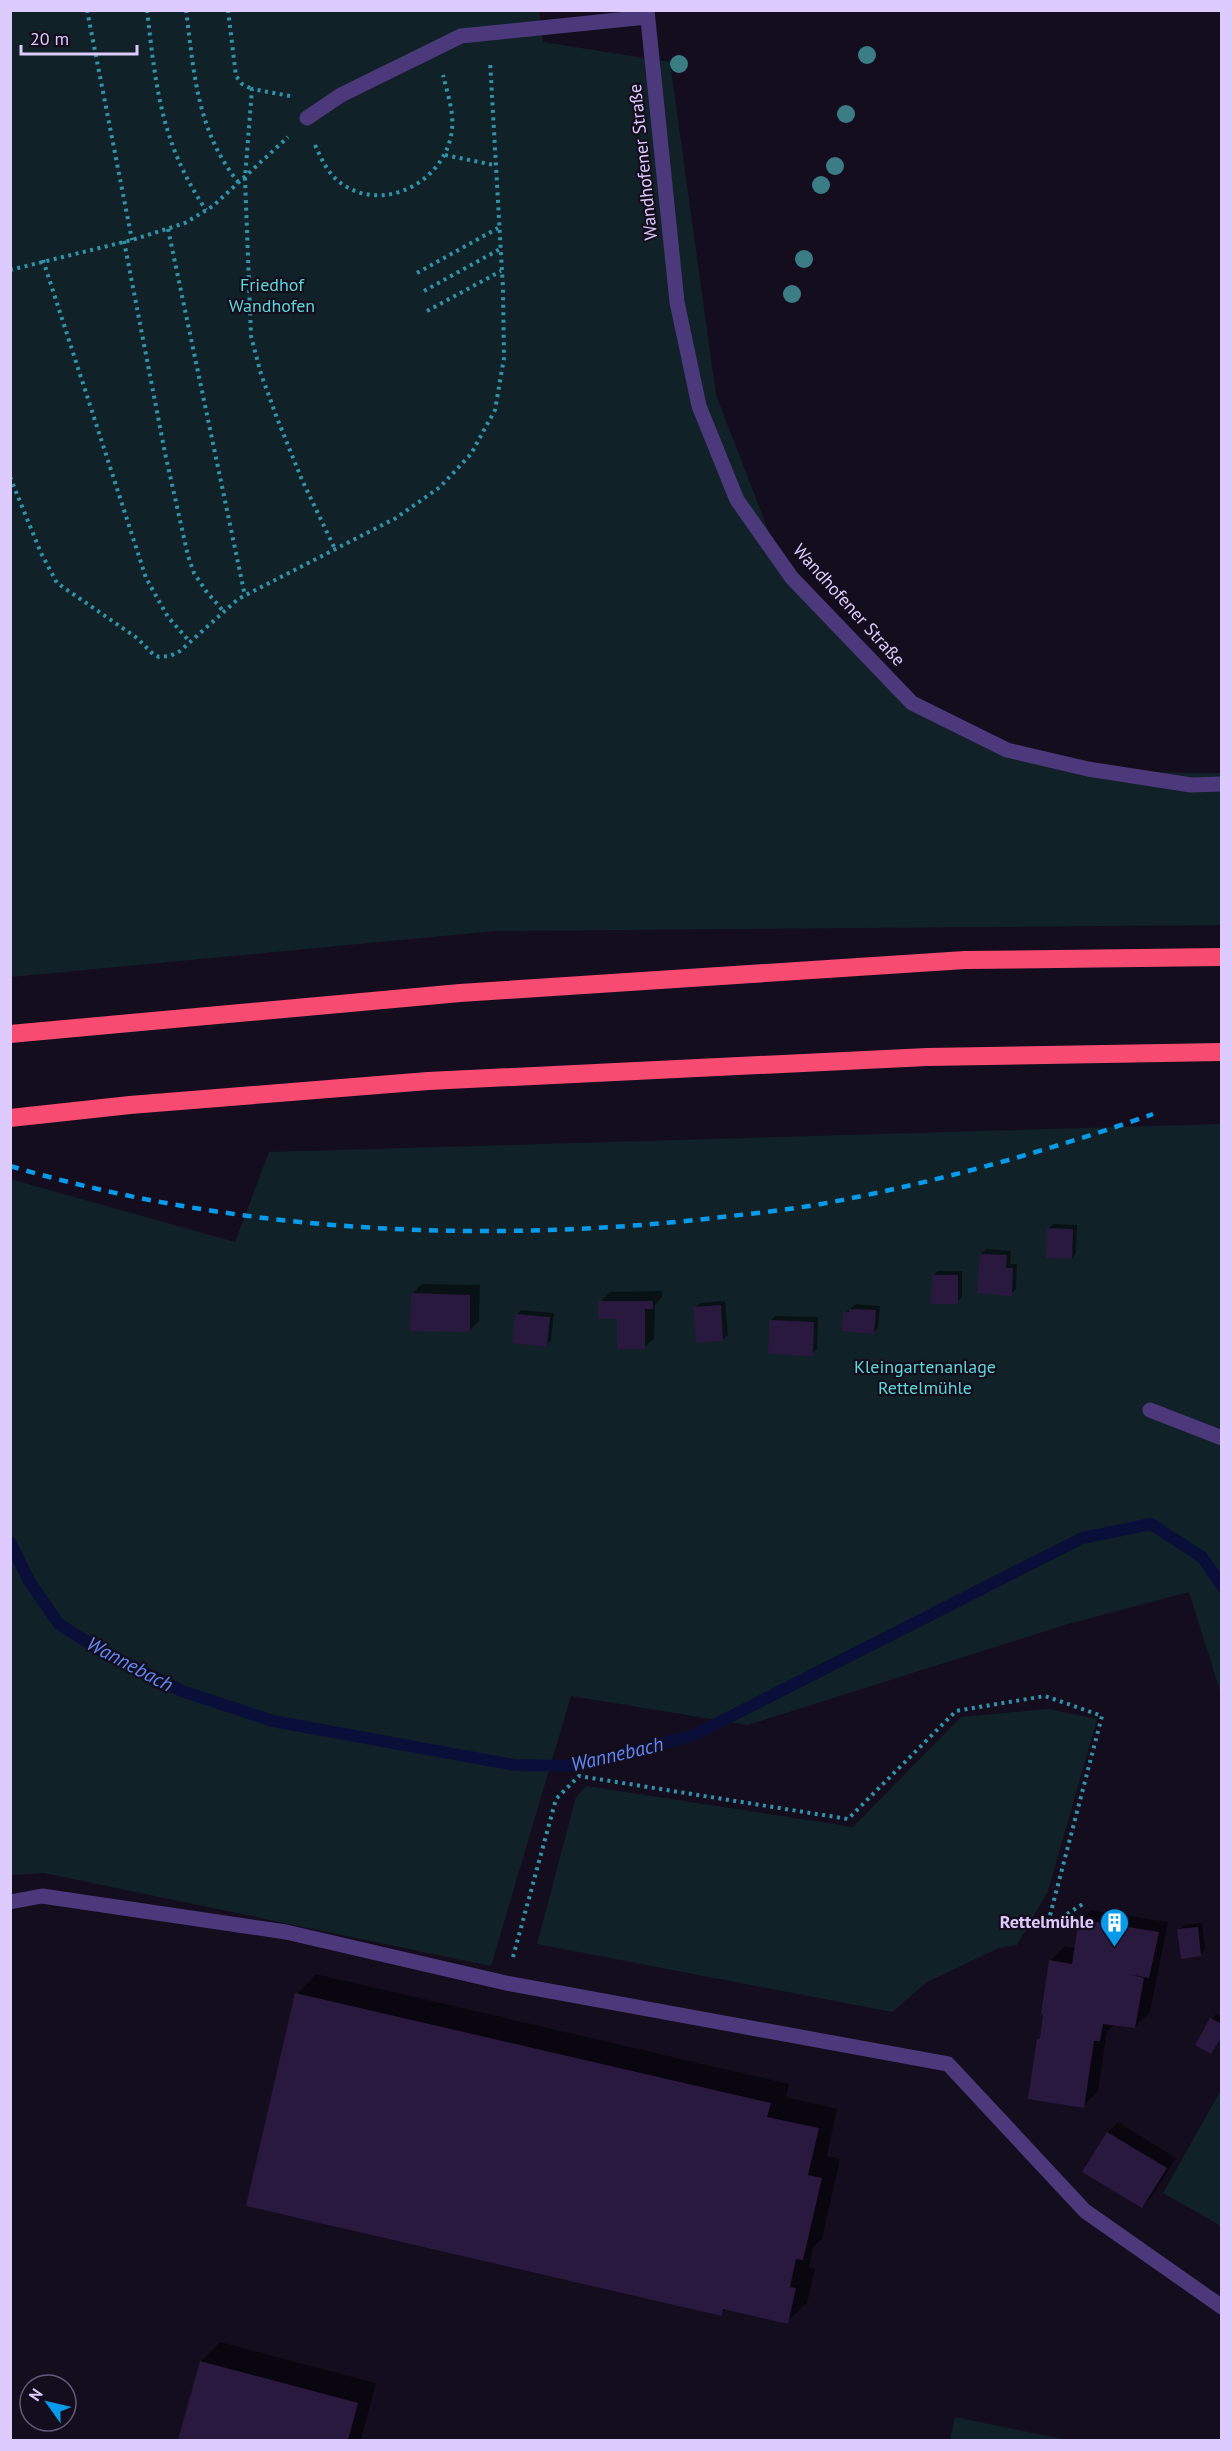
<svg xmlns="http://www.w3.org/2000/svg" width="1232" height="2451" font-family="'PT Sans',sans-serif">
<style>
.green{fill:#102227}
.shadow{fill:#0007}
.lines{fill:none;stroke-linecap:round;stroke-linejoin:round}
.stream{stroke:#0a0f39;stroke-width:12}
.building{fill:#2a193e}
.path{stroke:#3193ab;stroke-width:4;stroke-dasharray:3 4.5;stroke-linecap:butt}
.minor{stroke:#4c397b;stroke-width:15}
.highway{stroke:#f84b71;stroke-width:18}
.rail{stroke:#099beb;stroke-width:4.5;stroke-dasharray:9 8;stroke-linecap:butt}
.tree{fill:#3b7d84}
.labels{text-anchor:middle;stroke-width:4.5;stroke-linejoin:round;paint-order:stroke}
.street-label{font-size:18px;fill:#decbfd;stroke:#140d1d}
.park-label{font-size:18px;fill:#5bd9d9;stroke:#140d1d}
.poi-label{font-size:18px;font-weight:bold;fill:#decbfd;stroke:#140d1d;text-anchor:end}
.water-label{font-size:20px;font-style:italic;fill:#5d89f9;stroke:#140d1d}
</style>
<rect width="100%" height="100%" fill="#140d1d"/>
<g class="green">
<path d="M11 11H539L543 42 670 62 716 395 786 576 919 713 1091 772 1221 773V925L495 931 11 977Z"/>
<path d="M1221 1124V1694L1189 1592 1068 1624 748 1725 571 1696 491 1966 44 1873 11 1875 10 1179 235 1242 269 1152Z"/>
<path d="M1048 1709 1097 1719 1048 1891 1017 1945 999 1948 927 1982 892 2012 537 1944 576 1797 586 1786 853 1827 961 1717Z"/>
<path d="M1221 2090V2226L1163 2193Z"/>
<path d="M955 2417 1067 2440H950Z"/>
</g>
<g class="shadow">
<path d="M1053 1224 1077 1225 1076 1253 1072 1258 1048 1229Z"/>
<path d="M986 1249 1011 1251 1010 1264H1017L1016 1289 1011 1294 981 1254Z"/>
<path d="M938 1271H962V1297L957 1302 933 1276Z"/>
<path d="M422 1284 480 1285 479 1321 469 1331 412 1294Z"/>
<path d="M662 1291V1297L655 1305 654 1338 644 1348 618 1318 600 1302 610 1292Z"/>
<path d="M725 1301 728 1335 723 1340 695 1308 700 1303Z"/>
<path d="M856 1304 880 1306 878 1328 874 1332 845 1313Z"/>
<path d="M521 1310 554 1313 551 1340 547 1345 516 1315Z"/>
<path d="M775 1316 818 1317 817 1349 812 1354 771 1321Z"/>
<path d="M1091 1910 1168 1922 1150 2012 1135 2027 1115 2024 1107 2032 1098 2091 1083 2106 1038 2039 1042 2036 1050 1961 1065 1946 1076 1948 1081 1920Z"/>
<path d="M1202 1923 1205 1950 1200 1955 1179 1930 1184 1925Z"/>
<path d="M316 1974 789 2084 786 2097 837 2109 827 2156 840 2159 822 2239 813 2247 809 2267 815 2269 807 2303 787 2322 727 2308 721 2314 297 1994Z"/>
<path d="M1216 2014 1222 2017V2037L1211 2052 1197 2044Z"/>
<path d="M1118 2122 1176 2158 1152 2196 1142 2206 1084 2171 1108 2132Z"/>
<path d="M220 2342 376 2383 361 2440H180L201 2361Z"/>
</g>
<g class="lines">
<path class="stream" d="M10 1542 29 1581 59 1624 103 1652 182 1691 273 1721 514 1765 578 1766 694 1735 1082 1538 1151 1524 1202 1557 1222 1586"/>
</g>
<g class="building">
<path d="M1047 1228 1073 1229 1072 1259 1046 1258Z"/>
<path d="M980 1254 1007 1255 1006 1268H1013L1012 1296 977 1293Z"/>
<path d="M932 1275H958V1304H931Z"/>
<path d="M411 1293 470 1295V1332L410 1331Z"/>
<path d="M598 1301H653V1309H645V1349H617V1319H598Z"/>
<path d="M721 1305 723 1341 696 1343 693 1307Z"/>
<path d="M849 1309 876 1310 874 1334 842 1331 843 1312H849Z"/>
<path d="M515 1314 550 1317 547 1347 512 1343Z"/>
<path d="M769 1320 814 1322 813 1356 768 1354Z"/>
<path d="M1079 1919 1159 1932 1149 1978 1128 1974 1144 1978 1135 2028 1103 2024 1100 2041H1094L1084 2108 1028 2099 1037 2039 1040 2038 1043 2015 1041 2014 1049 1960 1072 1964Z"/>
<path d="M1198 1927 1201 1956 1181 1959 1177 1929Z"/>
<path d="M295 1993 771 2103 767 2117 819 2128 808 2175 822 2178 803 2260 796 2259 790 2287 796 2288 788 2324 723 2309 722 2316 246 2206Z"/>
<path d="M1210 2018 1222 2024V2036L1211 2054 1195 2045Z"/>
<path d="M1107 2132 1167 2168 1142 2208 1082 2172Z"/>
<path d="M200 2361 358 2403 348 2440H178Z"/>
</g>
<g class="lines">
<g class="path">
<path d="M87 10 132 240"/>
<path d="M147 10C156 88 161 143 206 210"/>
<path d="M186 10C194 73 197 132 239 183"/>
<path d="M228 10 236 76 242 84 252 89"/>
<path d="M290 96 252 89 245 178 251 336 261 374 277 418 302 480 335 549"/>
<path d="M315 145C321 158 326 170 337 180 380 217 447 182 452 129 454 112 447 92 443 75"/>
<path d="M445 155 494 165"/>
<path d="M168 229 245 596"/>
<path d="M124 241 165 453 188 556 194 573 206 591 224 612"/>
<path d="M43 260 146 578 168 617 190 642"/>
<path d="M10 270 132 240 185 223 213 206 288 137"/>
<path d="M417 273 498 228"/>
<path d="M424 291 500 249"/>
<path d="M427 311 501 271"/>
<path d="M10 477 41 553 57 583 137 638 153 654 159 657 170 656 180 651 238 599 396 518 440 487 471 454 495 410 504 358 503 289 490 61"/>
<path d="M1048 1926 1086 1902"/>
<path d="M513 1957 556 1799 579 1776 848 1819 956 1711 1045 1696 1102 1716 1047 1927"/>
</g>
<g class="minor">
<path d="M647 10 677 302 699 406 737 500 792 578 912 703 1007 750 1088 769 1191 785 1222 784"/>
<path d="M307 118 341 95 461 36 647 17"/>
<path d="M1150 1410 1222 1438"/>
<path d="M10 1902 42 1896 286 1932 506 1983 948 2064 1085 2211 1222 2307"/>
</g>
<g class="highway">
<path d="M10 1034 460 993 965 960 1222 957"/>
<path d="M10 1118 130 1105 428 1081 927 1057 1222 1052"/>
</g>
<path class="rail" d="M10 1166C234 1232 474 1244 705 1219 747 1214 790 1210 832 1202 941 1181 1048 1151 1153 1114"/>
</g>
<g class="tree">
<circle cx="867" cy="55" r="9"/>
<circle cx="679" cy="64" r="9"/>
<circle cx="846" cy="114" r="9"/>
<circle cx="835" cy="166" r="9"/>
<circle cx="821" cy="185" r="9"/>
<circle cx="804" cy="259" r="9"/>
<circle cx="792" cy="294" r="9"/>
</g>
<defs>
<symbol id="building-pin" viewBox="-11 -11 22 30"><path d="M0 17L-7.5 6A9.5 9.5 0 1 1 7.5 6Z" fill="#099beb" stroke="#140d1d"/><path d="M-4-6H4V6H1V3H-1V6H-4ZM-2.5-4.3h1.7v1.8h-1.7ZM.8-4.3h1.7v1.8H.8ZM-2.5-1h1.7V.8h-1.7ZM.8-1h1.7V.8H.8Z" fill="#fff"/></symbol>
</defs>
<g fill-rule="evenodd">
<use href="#building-pin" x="1098" y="1906" width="33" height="45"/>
</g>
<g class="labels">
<g class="street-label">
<text transform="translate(643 162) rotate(-96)" y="6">Wandhofener Straße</text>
<text transform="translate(849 605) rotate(48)" y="6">Wandhofener Straße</text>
</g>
<g class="park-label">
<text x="272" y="291">Friedhof<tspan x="272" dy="21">Wandhofen</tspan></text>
<text x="925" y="1373">Kleingartenanlage<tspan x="925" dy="21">Rettelmühle</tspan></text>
</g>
<g class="poi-label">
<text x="1094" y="1928">Rettelmühle</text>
</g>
<g class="water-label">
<text transform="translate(130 1664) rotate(28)" y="7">Wannebach</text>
<text transform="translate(617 1754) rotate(-13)" y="7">Wannebach</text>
</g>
</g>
<rect width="1232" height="2451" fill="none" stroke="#decbfd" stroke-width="24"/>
<g transform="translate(48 2403) rotate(304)"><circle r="28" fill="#140d1d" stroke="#655977" stroke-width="1.5"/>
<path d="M0-4.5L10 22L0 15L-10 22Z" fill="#099beb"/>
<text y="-9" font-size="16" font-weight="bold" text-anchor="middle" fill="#decbfd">N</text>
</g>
<path d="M21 45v9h116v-9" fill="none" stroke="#decbfd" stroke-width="3"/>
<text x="30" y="45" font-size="18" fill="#decbfd" stroke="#140d1d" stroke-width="4.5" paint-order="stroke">20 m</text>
</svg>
